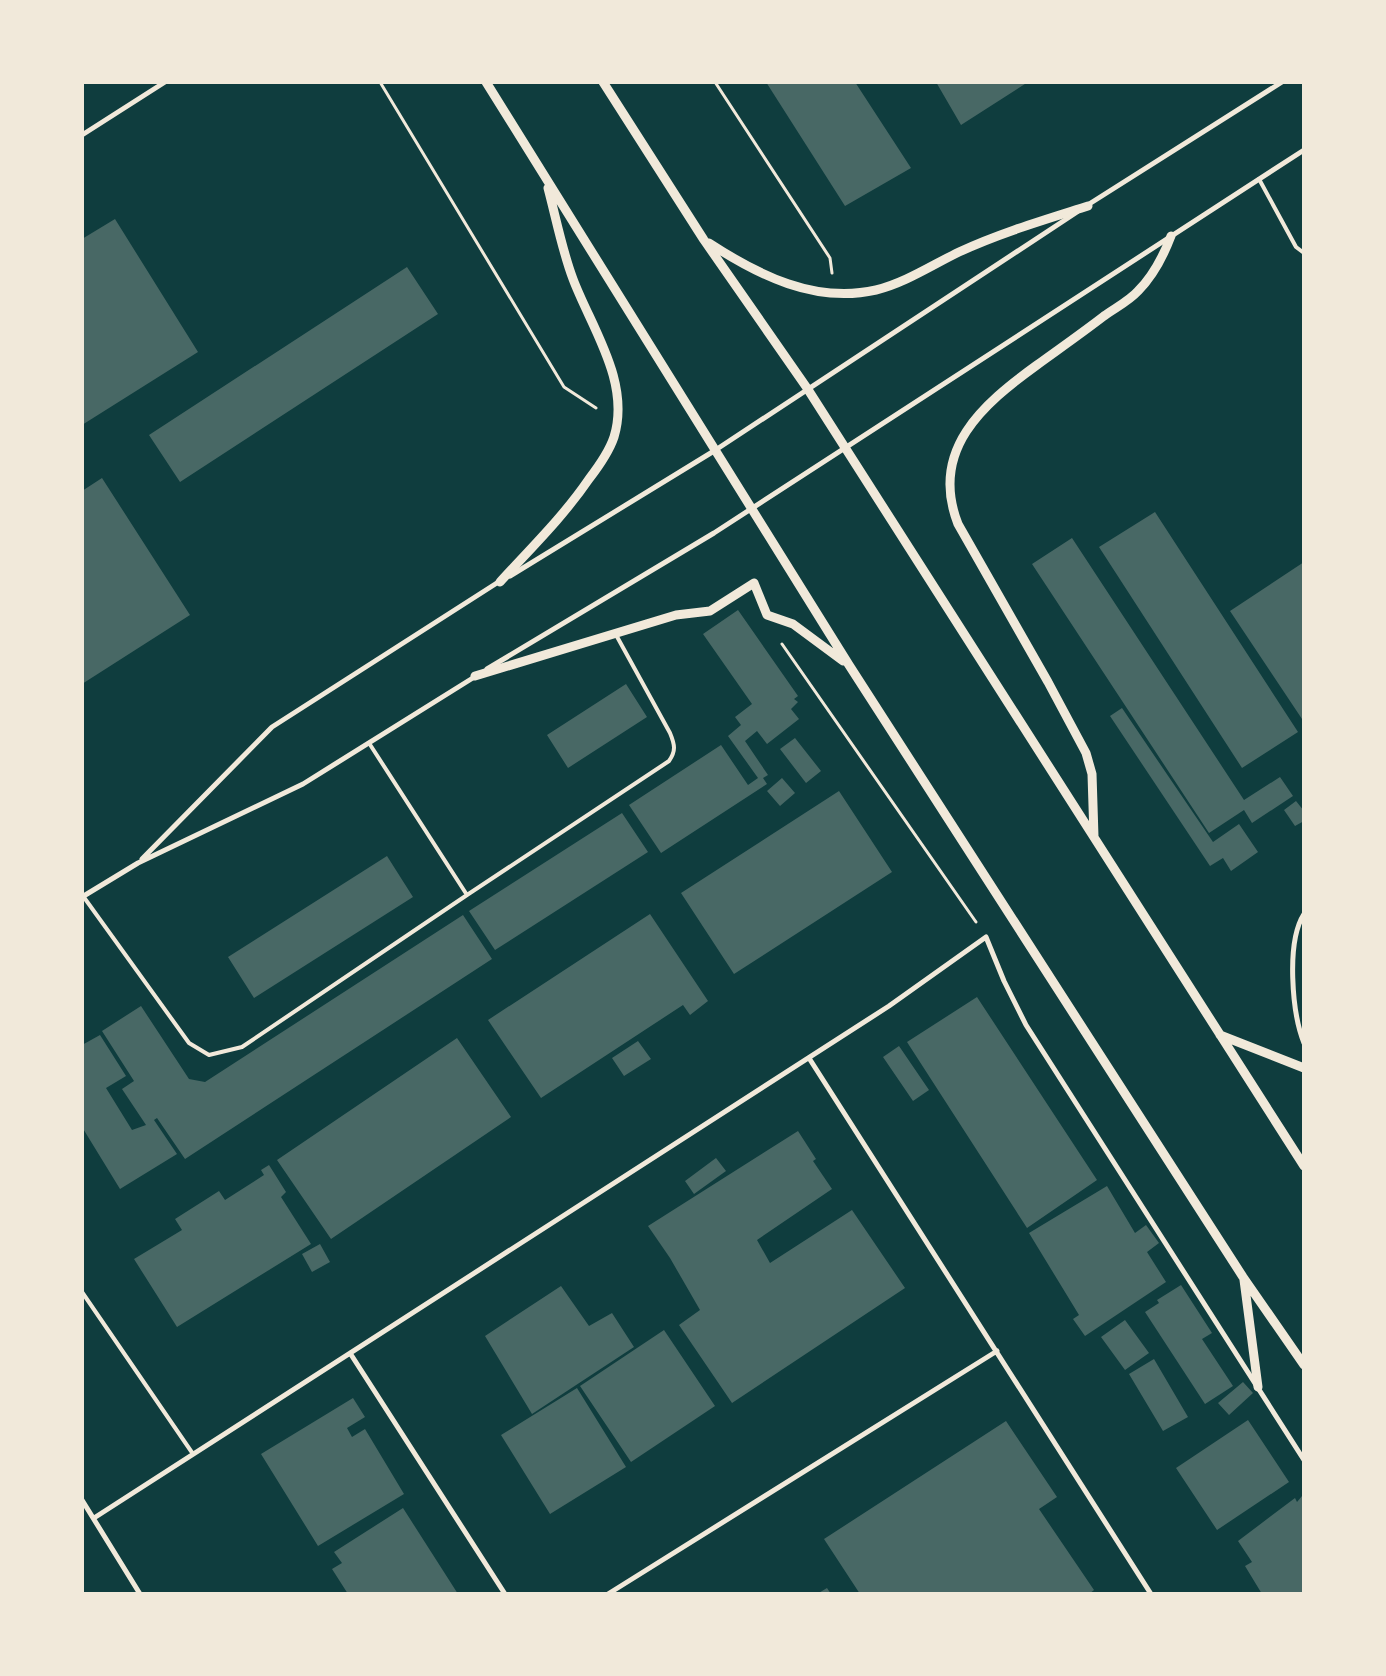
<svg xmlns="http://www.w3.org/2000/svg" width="1386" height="1676" font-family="Lato,sans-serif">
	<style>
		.building { fill: #486865 }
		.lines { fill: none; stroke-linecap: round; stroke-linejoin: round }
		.path { stroke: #f1e9da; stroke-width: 3 }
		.service { stroke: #f1e9da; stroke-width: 4 }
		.minor { stroke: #f1e9da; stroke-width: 5 }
		.tertiary { stroke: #f1e9da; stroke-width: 9 }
	</style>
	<rect width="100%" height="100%" fill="#0f3d3e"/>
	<path class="building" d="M766,82H855L911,168L845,206Z
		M936,82H1028L961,125Z
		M115,219L198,352L82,425V239Z
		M407,267L438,314L180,482L149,435Z
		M102,478L190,615L82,684V491Z
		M1155,512L1298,732L1242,768L1099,547Z
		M1072,538L1244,800L1280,777L1293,796L1252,823L1244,810L1209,833L1032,564Z
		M1304,562V722L1230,611Z
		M738,610L798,696L794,699L798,702L791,709L799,719L767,744L757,731L745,741L768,775L763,778L767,784L661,853L629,805L721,745L748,785L758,778L728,736L741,725L735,717L752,704L703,634Z
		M626,684L647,717L568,768L547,735Z
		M1122,708L1213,842L1239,824L1258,852L1231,871L1223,858L1210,866L1110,716Z
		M795,738L821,771L806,783L780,749Z
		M782,778L795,793L780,806L767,791Z
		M839,791L892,872L734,974L681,893Z
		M1296,801L1304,811V821L1295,826L1284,810Z
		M622,813L648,852L495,950L469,911Z
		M387,856L413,897L254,998L228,957Z
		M650,914L708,1001L690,1015L683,1005L541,1098L488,1020Z
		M463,915L492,959L185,1159L157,1118L154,1120L177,1154L120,1189L82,1127V1045L100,1035L126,1076L106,1088L132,1130L146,1125L122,1089L134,1081L102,1031L141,1006L189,1079L205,1082Z
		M977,997L1097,1180L1027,1228L907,1042Z
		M457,1038L511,1117L331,1239L277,1160Z
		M638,1041L651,1059L624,1076L612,1058Z
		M899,1046L929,1090L913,1101L883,1057Z
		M798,1131L816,1159L813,1161L832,1189L757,1240L770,1263L852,1210L905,1288L732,1403L679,1325L700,1310L670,1258L648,1226Z
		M716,1158L726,1171L694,1194L685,1181Z
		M269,1165L286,1192L281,1197L311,1244L177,1327L134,1259L182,1230L175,1219L219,1191L225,1200L264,1175L261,1170Z
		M1107,1186L1135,1233L1146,1225L1159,1243L1147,1252L1166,1282L1085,1336L1073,1319L1079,1315L1029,1233Z
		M320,1244L330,1262L312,1272L302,1254Z
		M1181,1285L1212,1333L1202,1339L1233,1386L1205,1404L1145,1312L1159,1303L1157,1300Z
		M561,1286L589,1326L612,1313L634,1347L532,1414L485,1336Z
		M1125,1320L1149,1353L1125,1370L1101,1337Z
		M664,1330L715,1406L631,1462L580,1386Z
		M1154,1359L1188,1417L1163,1431L1129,1374Z
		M1243,1382L1253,1393L1229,1415L1218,1403Z
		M577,1388L626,1467L550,1514L501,1435Z
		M353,1398L365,1417L347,1428L352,1437L365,1429L404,1494L318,1546L261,1454Z
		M1248,1420L1289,1482L1217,1530L1176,1468Z
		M1006,1421L1057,1497L1039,1509L1094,1590L1089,1594H860L824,1539Z
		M1302,1496L1304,1594H1262L1245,1566L1252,1562L1238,1541L1295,1498L1297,1502Z
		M403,1508L458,1594H348L332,1569L342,1563L334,1552Z
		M827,1588L831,1594H817Z"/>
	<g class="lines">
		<path class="path" d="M380,82L564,387L596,408
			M715,82L830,258L832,273
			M782,644L976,922"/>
		<path class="service" d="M1259,179L1296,247L1304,253
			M467,895L669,761C676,751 675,745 670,733L615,633
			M83,896L189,1043L209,1055L242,1047L467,895L369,743
			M82,1292L193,1454"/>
		<path class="minor" d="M82,135L165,82
			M1086,206L1282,82
			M510,576L714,451L1077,212
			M487,669L714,533L1304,150
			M142,859L272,727L500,581
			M82,897L138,863L303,784L476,676
			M1304,914C1286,942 1292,1013 1304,1043
			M809,1058L1151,1594
			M350,1353L505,1594
			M82,1500L140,1594
			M94,1518L889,1006L986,937L1004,981L1026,1025L1304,1460
			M608,1594L997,1351"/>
		<path class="tertiary" d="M486,82L849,665L1243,1277L1304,1365
			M603,82L704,240L807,388L1304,1166
			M709,243C758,275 815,304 876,290C905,283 932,265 959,252C1000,233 1044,220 1088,206
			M500,582C531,548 563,517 589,479C599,466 609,452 614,437C631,382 591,327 573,279C562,250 556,218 548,188
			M475,676L676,615L710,611L754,583L767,615L793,624L843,661
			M1094,837L1092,774L1086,753L1048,682L958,524C929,450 983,404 1037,365C1059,349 1082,333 1104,316C1115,308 1129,301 1138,291C1154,275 1163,257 1171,236
			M1220,1035L1304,1068
			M1244,1280L1258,1387"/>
	</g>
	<rect width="1386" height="1676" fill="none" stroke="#f1e9da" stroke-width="168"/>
</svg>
